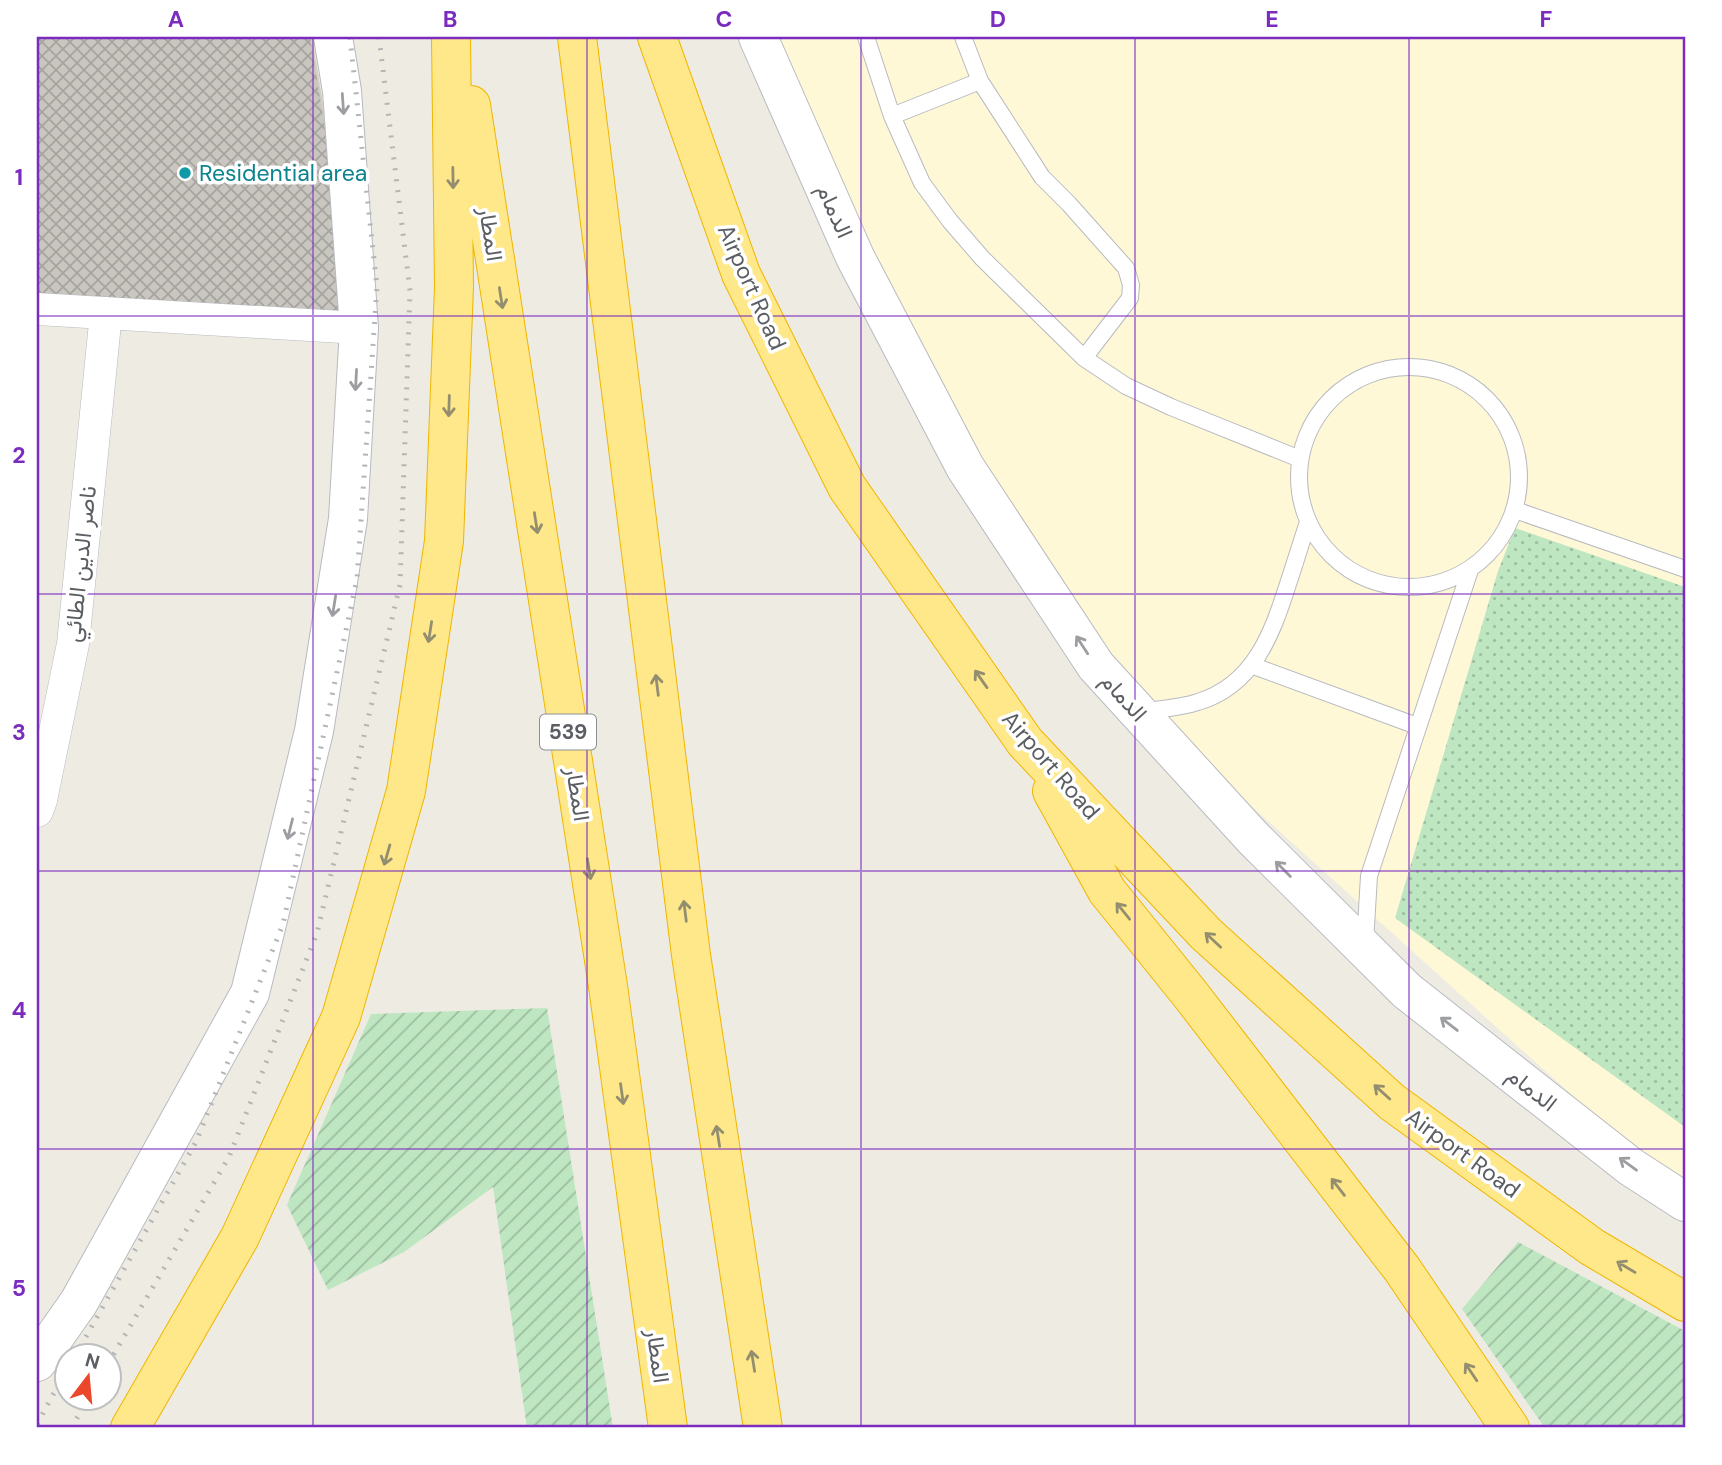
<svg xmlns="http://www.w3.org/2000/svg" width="1722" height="1465" font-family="'DM Sans',Vazirmatn,sans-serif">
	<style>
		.commercial { fill: #fef8d7 }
		.park { fill: url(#park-dots) }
		.garden { fill: url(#garden-furrows) }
		.building { fill: url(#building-cross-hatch); stroke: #d2cec1; stroke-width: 2 }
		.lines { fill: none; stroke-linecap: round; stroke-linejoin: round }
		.service-casing { stroke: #b8babf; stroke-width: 18 }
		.minor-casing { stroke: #b8babf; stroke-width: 33 }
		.tertiary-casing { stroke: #b8babf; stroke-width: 40 }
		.motorway-casing { stroke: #f0b500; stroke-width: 40 }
		.service { stroke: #fff; stroke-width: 16 }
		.minor { stroke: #fff; stroke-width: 32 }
		.tertiary { stroke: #fff; stroke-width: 38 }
		.motorway { stroke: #fee889; stroke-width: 38 }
		.rail { stroke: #b4b5b5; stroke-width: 5; stroke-dasharray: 2 9; stroke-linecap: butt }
		.oneway { stroke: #9d9ea1 }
		.oneway2 { stroke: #948e70 }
		.grid { fill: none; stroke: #7b2cbf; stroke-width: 2; stroke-opacity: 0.55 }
		.culture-dot { fill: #0f9aa8; stroke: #fff; stroke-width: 2.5 }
		.labels { text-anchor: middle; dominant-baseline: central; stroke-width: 7; stroke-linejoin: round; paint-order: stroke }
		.shield { fill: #fff; stroke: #8c8e92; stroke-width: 2 }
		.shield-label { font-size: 21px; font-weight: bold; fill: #5b5e63 }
		.culture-label { font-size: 23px; fill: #0d838f; stroke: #fff; text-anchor: start }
		.street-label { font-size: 23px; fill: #5b5e63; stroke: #fff }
		.neatline { fill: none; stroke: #7b2cbf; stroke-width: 2.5 }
		.grid-label { font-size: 23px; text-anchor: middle; font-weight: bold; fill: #7b2cbf }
	</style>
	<defs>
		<pattern id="park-dots" width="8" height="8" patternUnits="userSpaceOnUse" patternTransform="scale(1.75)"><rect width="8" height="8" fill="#bee6c1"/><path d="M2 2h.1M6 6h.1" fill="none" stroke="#9dbea0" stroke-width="1.8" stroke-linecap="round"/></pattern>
		<pattern id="garden-furrows" width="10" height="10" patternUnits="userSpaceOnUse" patternTransform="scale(1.75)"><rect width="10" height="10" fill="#bee6c1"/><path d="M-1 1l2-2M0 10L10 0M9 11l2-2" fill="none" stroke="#9dbea0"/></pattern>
		<pattern id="building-cross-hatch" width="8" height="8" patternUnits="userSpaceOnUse" patternTransform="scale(1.75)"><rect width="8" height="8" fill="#c9c6c0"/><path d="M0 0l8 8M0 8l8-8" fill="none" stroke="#a6a4a0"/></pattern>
	</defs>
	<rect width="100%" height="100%" fill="#eeece2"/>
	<path class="commercial" d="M771,37H1685V1197L1096,666L841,225Z"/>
	<path class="park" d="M1515,528L1685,587V1127L1395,918L1498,571Z"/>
	<path class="garden" d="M547,1008L613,1428H527L493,1187L404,1252L328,1290L287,1205L371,1014Z
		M1518,1242L1685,1331V1428H1545L1462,1309Z"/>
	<path class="building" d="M37,37H311L359,328L37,309Z"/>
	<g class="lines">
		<defs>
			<path id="service" d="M866,37L892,116L922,183L950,221L982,258L1084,358L1126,386L1171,407L1300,459
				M963,37L980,81L1042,177L1069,204L1126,268L1131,285L1130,298L1084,358
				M892,116L980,81
				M1299 477a110 110 0 1 1 220 0a110 110 0 1 1-220 0Z
				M1515,510L1685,569
				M1251,665L1417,726
				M1140,712C1159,709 1180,708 1198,702C1254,685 1272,634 1288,584C1295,563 1301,543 1308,522
				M1365,943L1369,876L1470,570"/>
			<path id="minor" d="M37,309L359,328
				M37,811L41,800L73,644L106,313"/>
			<path id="tertiary" d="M758,37L855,257L965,467L1096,666L1254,839L1407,991L1631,1167L1685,1202
				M37,1362L79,1302L250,993L314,731L348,519L359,328L342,91L333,37"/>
			<path id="motorway" d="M577,37L691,955L763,1428
				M657,37L741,274L847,487L1025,742L1206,934L1392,1102L1592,1247L1685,1302
				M471,105L608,986L668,1428
				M1052,791L1107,891L1190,994L1402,1269L1510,1428
				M130,1428L240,1237L341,1017L406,791L444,541L454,287L451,37"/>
		</defs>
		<use href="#service" class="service-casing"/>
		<use href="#minor" class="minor-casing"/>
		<use href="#tertiary" class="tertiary-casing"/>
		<use href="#motorway" class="motorway-casing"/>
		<use href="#service" class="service"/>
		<use href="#minor" class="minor"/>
		<use href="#tertiary" class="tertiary"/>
		<use href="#motorway" class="motorway"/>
		<path class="rail" d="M75,1356L196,1142L283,924L357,579L377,287L350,37
			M108,1364L229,1157L317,933L400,585L410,291L379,37
			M37,1424L66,1371
			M71,1428L89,1398"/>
	</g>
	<defs><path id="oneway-shaft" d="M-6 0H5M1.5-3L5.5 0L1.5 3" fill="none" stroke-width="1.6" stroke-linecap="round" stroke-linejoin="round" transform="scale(1.75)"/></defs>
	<g class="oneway">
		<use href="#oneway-shaft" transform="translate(343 104) rotate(86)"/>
		<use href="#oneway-shaft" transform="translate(356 380) rotate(93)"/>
		<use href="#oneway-shaft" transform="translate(334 606) rotate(99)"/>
		<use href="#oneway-shaft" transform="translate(1082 645) rotate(-123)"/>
		<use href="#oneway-shaft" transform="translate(290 829) rotate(104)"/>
		<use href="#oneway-shaft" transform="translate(1283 869) rotate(-135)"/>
		<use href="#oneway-shaft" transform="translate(1449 1024) rotate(-142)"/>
		<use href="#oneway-shaft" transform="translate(1628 1164) rotate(-144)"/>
	</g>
	<g class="oneway2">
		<use href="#oneway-shaft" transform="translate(453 178) rotate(89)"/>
		<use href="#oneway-shaft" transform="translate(501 298) rotate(81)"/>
		<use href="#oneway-shaft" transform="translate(449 406) rotate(92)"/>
		<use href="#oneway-shaft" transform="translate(536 523) rotate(81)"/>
		<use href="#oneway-shaft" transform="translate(430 632) rotate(99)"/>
		<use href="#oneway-shaft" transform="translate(981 679) rotate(-125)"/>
		<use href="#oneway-shaft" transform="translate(657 685) rotate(-97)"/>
		<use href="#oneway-shaft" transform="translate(387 855) rotate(106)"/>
		<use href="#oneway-shaft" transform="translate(589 869) rotate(81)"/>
		<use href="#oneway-shaft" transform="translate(685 911) rotate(-97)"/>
		<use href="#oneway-shaft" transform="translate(1123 911) rotate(-129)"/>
		<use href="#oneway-shaft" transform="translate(1213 940) rotate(-137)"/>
		<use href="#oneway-shaft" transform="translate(1382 1092) rotate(-138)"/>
		<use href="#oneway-shaft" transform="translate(622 1094) rotate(82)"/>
		<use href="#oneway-shaft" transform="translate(718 1136) rotate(-99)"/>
		<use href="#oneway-shaft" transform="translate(1338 1187) rotate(-128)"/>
		<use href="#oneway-shaft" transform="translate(1626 1267) rotate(-149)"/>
		<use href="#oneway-shaft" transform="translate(753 1361) rotate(-99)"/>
		<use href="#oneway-shaft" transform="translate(1471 1372) rotate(-124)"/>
	</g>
	<path class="grid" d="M313,37V1428M587,37V1428M861,37V1428M1135,37V1428M1409,37V1428M37,316H1685M37,594H1685M37,871H1685M37,1149H1685"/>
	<circle class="culture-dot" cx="185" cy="173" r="7"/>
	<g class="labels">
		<rect class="shield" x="540" y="714.5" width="56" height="35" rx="5"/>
		<g class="shield-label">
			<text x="568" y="732">539</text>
		</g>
		<g class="culture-label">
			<text x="199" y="173">Residential area</text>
		</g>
		<g class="street-label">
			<text transform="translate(835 211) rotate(66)">الدمام</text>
			<text transform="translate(491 234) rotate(81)">المطار</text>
			<text transform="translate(752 287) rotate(66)">Airport Road</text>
			<text transform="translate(80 564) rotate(-84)">ناصر الدين الطائي</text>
			<text transform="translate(1124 697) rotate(48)">الدمام</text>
			<text transform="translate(1051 765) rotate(49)">Airport Road</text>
			<text transform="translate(578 794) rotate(81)">المطار</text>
			<text transform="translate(1532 1089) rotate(38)">الدمام</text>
			<text transform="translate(1463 1153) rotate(36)">Airport Road</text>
			<text transform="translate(658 1356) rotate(82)">المطار</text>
		</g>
	</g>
	<rect width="1722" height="1465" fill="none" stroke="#ffffff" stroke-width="77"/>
	<g transform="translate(88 1377) rotate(16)"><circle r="33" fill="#ffffff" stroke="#bdbfc1" stroke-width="2"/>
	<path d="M0-5L12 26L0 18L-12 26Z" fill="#eb472b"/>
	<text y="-10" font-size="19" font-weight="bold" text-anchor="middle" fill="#5b5e63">N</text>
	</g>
	<rect x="38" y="38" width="1646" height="1388" class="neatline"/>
	<g class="grid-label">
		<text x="176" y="27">A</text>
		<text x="450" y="27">B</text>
		<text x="724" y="27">C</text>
		<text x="998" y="27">D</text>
		<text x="1272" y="27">E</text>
		<text x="1546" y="27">F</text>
		<text x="19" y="185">1</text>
		<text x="19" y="463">2</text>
		<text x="19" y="740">3</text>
		<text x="19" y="1018">4</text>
		<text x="19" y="1296">5</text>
	</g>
</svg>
